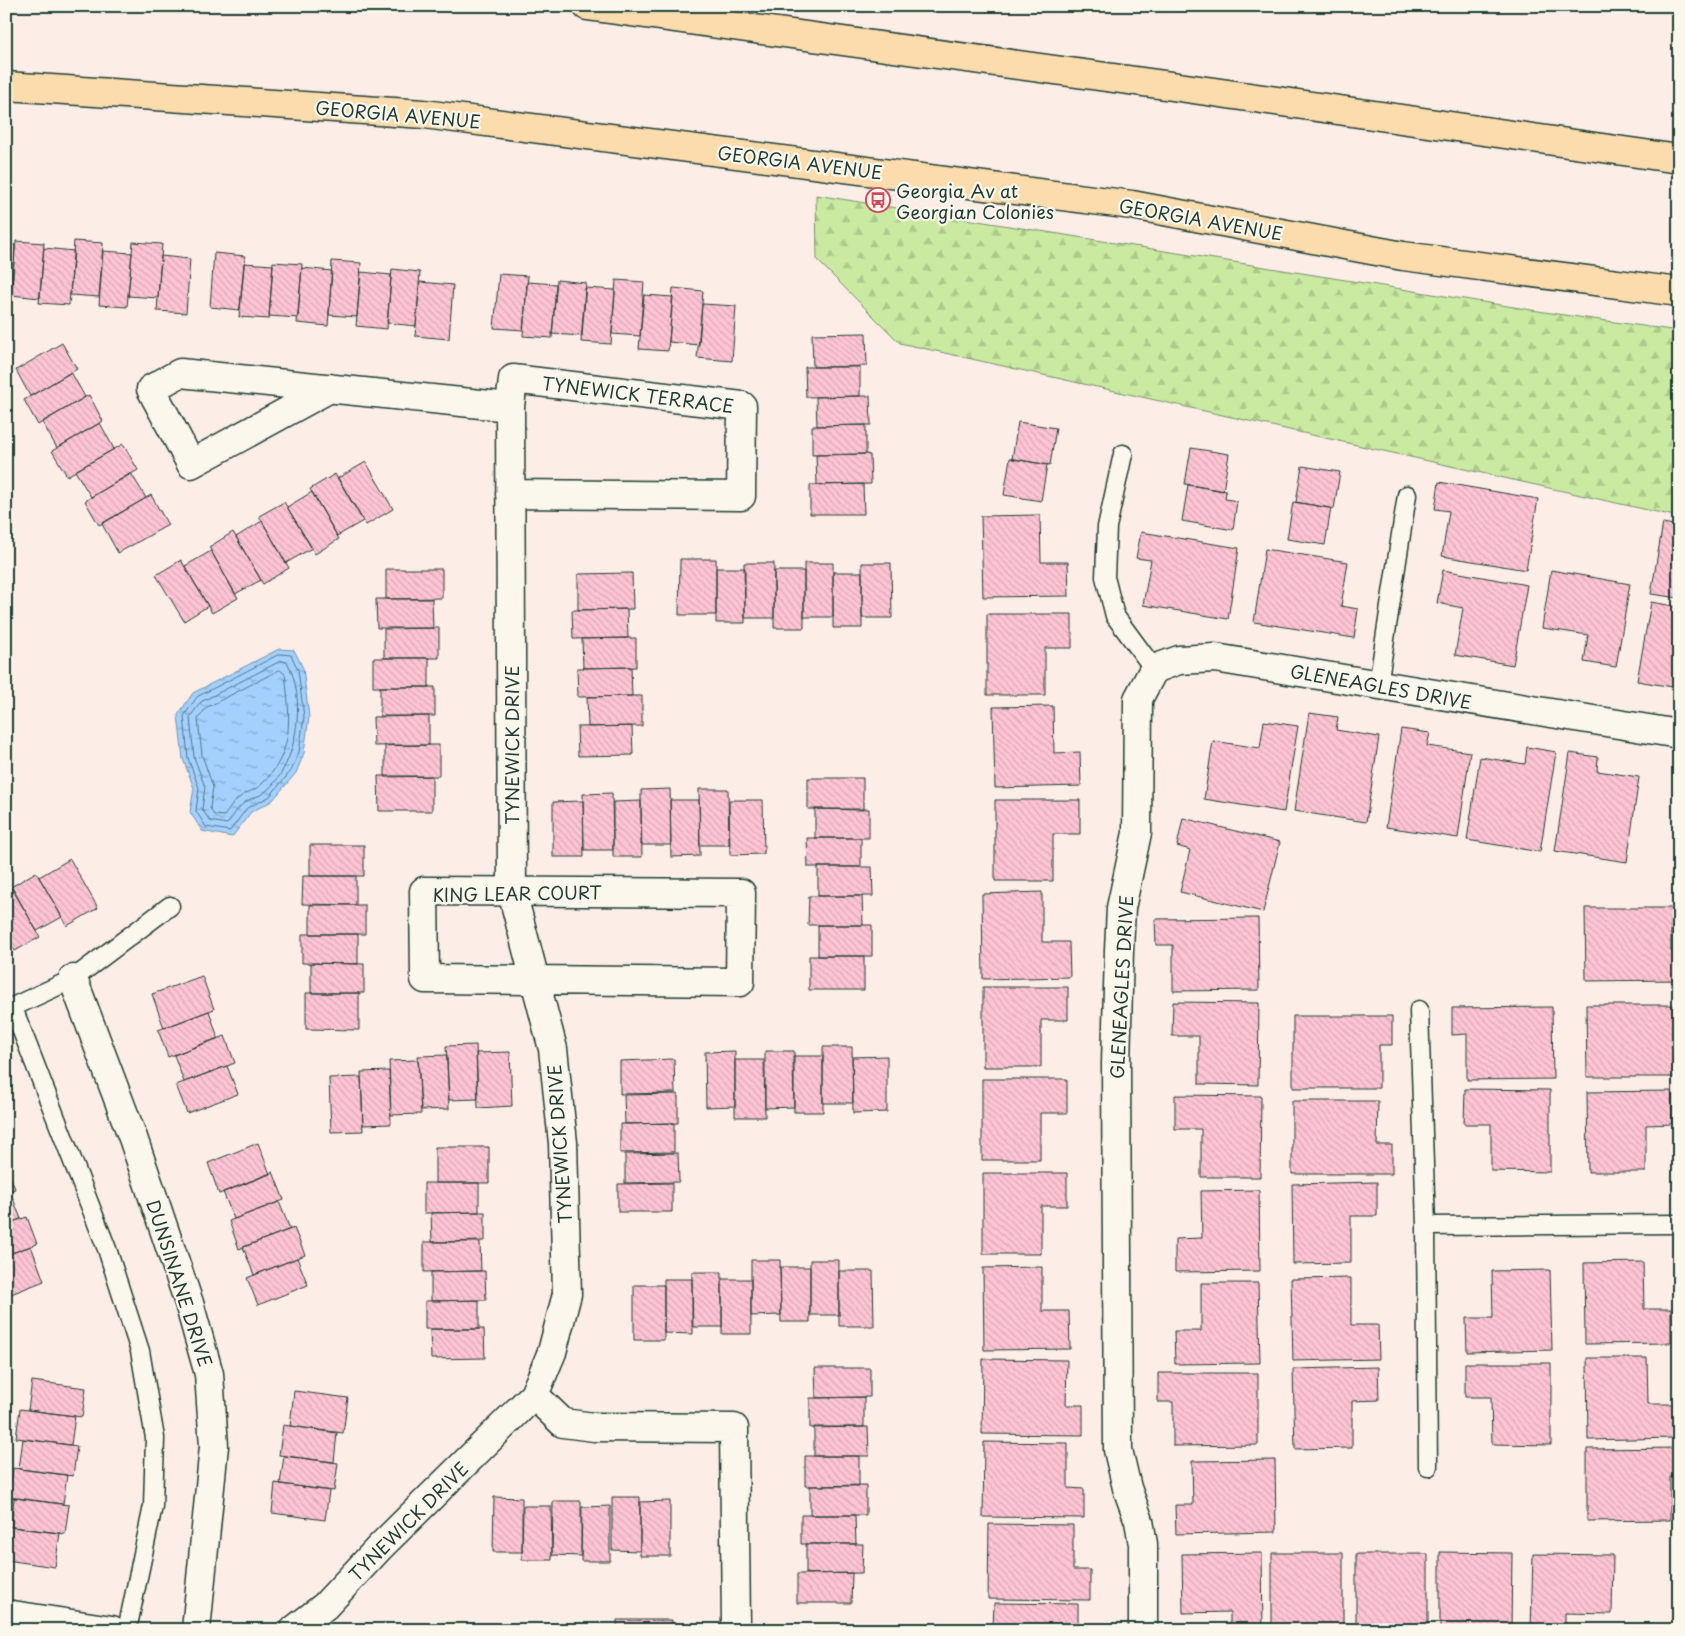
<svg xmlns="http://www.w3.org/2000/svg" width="1685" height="1636" font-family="'Playpen Sans',sans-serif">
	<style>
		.forest { fill: url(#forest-firs); stroke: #74936a }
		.water { fill: url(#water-ripples); stroke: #6e95ad }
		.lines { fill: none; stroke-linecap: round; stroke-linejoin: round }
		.shore { stroke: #547885; stroke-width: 1 }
		.building { fill: url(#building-back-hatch); stroke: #1f3d34 }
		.lane-casing { stroke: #1f3d34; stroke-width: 21 }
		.street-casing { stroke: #1f3d34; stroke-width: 31 }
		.primary-casing { stroke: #1f3d34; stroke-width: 31 }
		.lane { stroke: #fbf7ec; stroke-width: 18 }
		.street { stroke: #fbf7ec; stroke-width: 28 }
		.primary { stroke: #fcdcac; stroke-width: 28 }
		.labels { text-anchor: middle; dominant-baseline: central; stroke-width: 4.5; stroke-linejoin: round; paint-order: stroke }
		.street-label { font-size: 18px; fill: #1f3d34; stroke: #fbf7ec }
		.poi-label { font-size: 18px; fill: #1f3d34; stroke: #fbf7ec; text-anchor: start }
	</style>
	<defs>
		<pattern id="forest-firs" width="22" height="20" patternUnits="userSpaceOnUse" patternTransform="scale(1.25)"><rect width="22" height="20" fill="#cae9a1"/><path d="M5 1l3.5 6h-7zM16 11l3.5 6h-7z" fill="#adc98b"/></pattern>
		<pattern id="water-ripples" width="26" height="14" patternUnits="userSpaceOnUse" patternTransform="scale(1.25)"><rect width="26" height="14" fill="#a3d0fe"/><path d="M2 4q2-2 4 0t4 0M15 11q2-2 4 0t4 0" fill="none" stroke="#84aace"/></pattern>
		<pattern id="building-back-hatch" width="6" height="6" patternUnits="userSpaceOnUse" patternTransform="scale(1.25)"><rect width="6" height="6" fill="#fec4d4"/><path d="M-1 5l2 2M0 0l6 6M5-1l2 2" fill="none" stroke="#d9a9b7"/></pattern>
	</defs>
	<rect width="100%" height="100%" fill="#fcede7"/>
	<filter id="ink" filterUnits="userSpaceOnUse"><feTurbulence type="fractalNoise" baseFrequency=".02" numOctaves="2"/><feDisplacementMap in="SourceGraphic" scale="10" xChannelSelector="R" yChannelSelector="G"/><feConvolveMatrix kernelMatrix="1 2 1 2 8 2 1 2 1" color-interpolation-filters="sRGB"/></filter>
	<g filter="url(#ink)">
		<path class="forest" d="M816,195L1557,314L1679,331V517L900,343L817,260Z"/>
		<path class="water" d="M279,649L294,650L303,668L309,717L304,753L296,773L272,801L251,812L232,837L202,831L190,812L194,788L183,759L178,715L193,693Z"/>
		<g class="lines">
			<path class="shore" d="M280,654L291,655L298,670L304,717L299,752L291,771L269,797L247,808L230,831L206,827L196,811L199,788L188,758L184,716L197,697Z
				M281,661L287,662C307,697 298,766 265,792C259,797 250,798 244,803C237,808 233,817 227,824L210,821L202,809L205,787L194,757L190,717L201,702Z
				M280,670L285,674C290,717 295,751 262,784C255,791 245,792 239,798C233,802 229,810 224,816L214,815L210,808L213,787L202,755L198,719L206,708Z"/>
		</g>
		<path class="building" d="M16,241L44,243L40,298L11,295Z
			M74,241L103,243L99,297L70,295Z
			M133,242L162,244L158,298L128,296Z
			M6,244L15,245L11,299H6Z
			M44,248L74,251L69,305L39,303Z
			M103,251L132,253L127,307L99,305Z
			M214,253L245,256L240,310L210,307Z
			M161,256L190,259L186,313L157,311Z
			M332,261L361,263L357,317L329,315Z
			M273,262L302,264L298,318L269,316Z
			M244,263L273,265L269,319L239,317Z
			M302,268L332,271L328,326L297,323Z
			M392,269L420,272L416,326L387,323Z
			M361,272L391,275L387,329L356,326Z
			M499,274L528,276L523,330L494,328Z
			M557,280L586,283L582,336L552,334Z
			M616,280L644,282L640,336L612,334Z
			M420,282L453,285L449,339L415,336Z
			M527,282L556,284L552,338L523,336Z
			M585,288L615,290L611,344L581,342Z
			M673,288L703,291L699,345L669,342Z
			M644,295L673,297L668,351L639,349Z
			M702,304L736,306L732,361L697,358Z
			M866,333L867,366L813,367L812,334Z
			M62,343L77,369L30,396L16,370Z
			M805,367H860V396L806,397Z
			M71,372L85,397L38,425L24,400Z
			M89,395L103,421L57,448L42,422Z
			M860,396H870L871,425L817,426L816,397Z
			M1018,422L1056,428L1050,465L1012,459Z
			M100,423L114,449L67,476L52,451Z
			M866,425V454L812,455V426Z
			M123,444L138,470L91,497L75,471Z
			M1191,448L1229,454L1223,491L1185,484Z
			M866,454L870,455L871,484L817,485L816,455Z
			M1010,458L1047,465L1041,501L1004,495Z
			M366,462L393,509L366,525L338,478Z
			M1302,466L1340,472L1334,509L1296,502Z
			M131,473L146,498L99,525L85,501Z
			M335,474L363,521L337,536L310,489Z
			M1439,482L1538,499L1526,570L1442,556L1449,511L1435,509Z
			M863,484L864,514H810V485Z
			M1188,485L1226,491L1225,499L1237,501L1233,530L1182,521Z
			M312,492L339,539L315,554L287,507Z
			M151,495L168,525L118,553L102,524Z
			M284,502L312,548L286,563L259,516Z
			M1293,502L1331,508L1325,545L1287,539Z
			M1040,515L1041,562H1068L1069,596L983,597L981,516Z
			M262,521L289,568L263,584L236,537Z
			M1663,523L1679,526V598L1651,594Z
			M233,532L261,580L235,594L209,547Z
			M1141,532L1239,548L1228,619L1143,605L1151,560L1136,558Z
			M1265,549L1348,562L1341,606L1358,609L1354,638L1254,622Z
			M211,551L238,598L212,613L185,566Z
			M680,559H716V615H679Z
			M181,560L208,606L184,621L156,575Z
			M744,563H774V618H745Z
			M804,563H833V617H804Z
			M862,563H891L892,618H862Z
			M716,568H745V623H716Z
			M386,569H442V598L386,599Z
			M1443,570L1527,585L1513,665L1455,655L1463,608L1437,603Z
			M1551,570L1630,584L1616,667L1584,662L1588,635L1542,628Z
			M774,571H804V628H774Z
			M833,572H862V628H833Z
			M632,573L633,609L578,610V574Z
			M376,599H432L433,628H377Z
			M1651,602L1679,607V688L1637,681Z
			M627,609L628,638L573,639L572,610Z
			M987,614H1072V648H1045V695H987Z
			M439,628V658H384V629Z
			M628,638H636V667L583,668L582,639Z
			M373,658H429V687H373Z
			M631,667L632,696L578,697L577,668Z
			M380,687H435V716H380Z
			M632,696H642V726L588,727L587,697Z
			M1053,706L1054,753L1080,752L1081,786L995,788L993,707Z
			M1309,713L1338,717L1336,730L1379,737L1366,822L1294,811Z
			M429,716V745L374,746L373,717Z
			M1264,721L1298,726L1284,812L1204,799L1213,741L1260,748Z
			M632,726L633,755L578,756L577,727Z
			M1401,729L1430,733L1427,746L1470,752L1458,838L1386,827Z
			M385,745H439V776L385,777Z
			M1527,747L1556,752L1540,852L1467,840L1480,757L1525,764Z
			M1570,753L1598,757L1597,771L1639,777L1627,862L1555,851Z
			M378,776H432V811H379Z
			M808,778H863V810L808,809Z
			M670,789L671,845H641V790Z
			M699,789H728L729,845H700Z
			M612,793L613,850H584L583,794Z
			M670,800H699L700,856L671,857Z
			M729,800H763L764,854L730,855Z
			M995,800H1080V834H1053V881H995Z
			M583,801L584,857H553V802Z
			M641,801L642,857H613V802Z
			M815,809H869V838H815Z
			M1183,818L1280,842L1263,912L1180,892L1190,850L1177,846Z
			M807,838H861V867H808Z
			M310,845H364V876H310Z
			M70,859L98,908L67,926L39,877Z
			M818,867H872L873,896H818Z
			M36,872L62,917L37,931L11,887Z
			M303,876H356V905L302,904Z
			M13,889L40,937L15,951L6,937V893Z
			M1042,892V942H1069L1070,977L983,979L982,894Z
			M809,896H862L863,925H808Z
			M310,905H365V934H310Z
			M1585,908H1671V951H1679V980L1586,981Z
			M1258,918L1259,990L1173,991V945H1156L1155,919Z
			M818,925H872V956H818Z
			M302,934H358V964L302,963Z
			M6,937L12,947L6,951Z
			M809,956H864V990H809Z
			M311,963L364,964V993H311Z
			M202,976L214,1009L164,1028L152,994Z
			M983,987H1068V1020H1041V1067H983Z
			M306,993H359V1030L306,1029Z
			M1173,1002L1259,1003L1258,1085L1199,1084V1036H1172Z
			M1586,1005H1673L1672,1048H1679V1077H1587Z
			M1552,1007L1553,1079L1467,1080V1034L1452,1035V1008Z
			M209,1011L218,1038L168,1057L158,1030Z
			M1293,1016H1392V1045H1379V1088H1293Z
			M225,1036L235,1063L184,1082L174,1055Z
			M476,1045L478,1099L449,1100L446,1046Z
			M823,1047H852L853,1103H823Z
			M735,1051V1106L706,1107L705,1052Z
			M765,1051H794V1107L765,1108Z
			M510,1052L512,1106L478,1108L476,1053Z
			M447,1055L449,1109L421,1110L418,1056Z
			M793,1056H823V1112H794Z
			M887,1056V1112L853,1113L852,1057Z
			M674,1059L675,1093L620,1094V1061Z
			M418,1060L421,1114L391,1115L389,1061Z
			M735,1060H764L765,1117H735Z
			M227,1066L238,1094L187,1113L176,1085Z
			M389,1071L391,1124L363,1125L361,1072Z
			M361,1077L363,1131L331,1132L329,1078Z
			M982,1079H1067V1113H1040V1160H982Z
			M1465,1089L1550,1090V1172L1491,1171V1124H1464Z
			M1672,1091V1124L1646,1125V1172H1588L1587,1092Z
			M678,1094V1123L625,1124L624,1095Z
			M1175,1095L1261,1096L1260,1177H1201V1129H1175Z
			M1292,1101H1378L1377,1145H1392V1174H1292Z
			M674,1123V1152L620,1153V1124Z
			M258,1143L270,1174L219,1194L208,1163Z
			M435,1147H489V1183H435Z
			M678,1153L679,1182L625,1183V1154Z
			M6,1164L15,1189L6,1192Z
			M273,1172L284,1200L234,1219L223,1192Z
			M983,1173H1067V1206H1041V1254H983Z
			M1377,1182V1216H1351V1263L1293,1264L1292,1184Z
			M424,1183H479V1212L424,1213Z
			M672,1183V1212H618V1184Z
			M1259,1190L1260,1271L1175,1272V1239L1202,1238L1201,1191Z
			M10,1191L21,1219L6,1224V1192Z
			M279,1202L290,1229L239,1249L229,1221Z
			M479,1212H485V1241L432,1242L431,1213Z
			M27,1217L37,1244L6,1255V1224Z
			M294,1228L305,1255L254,1275L243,1247Z
			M424,1242H480L481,1271L424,1272Z
			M31,1246L44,1281L6,1296V1255Z
			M297,1258L308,1285L258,1305L247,1278Z
			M751,1260H780L781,1315L751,1316Z
			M810,1260H839V1315H810Z
			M1643,1262L1644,1309H1671V1343L1585,1344L1584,1263Z
			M780,1267H810V1322H781Z
			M1042,1267V1311H1069L1070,1349L984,1350L983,1268Z
			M1550,1270L1552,1350L1467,1352L1466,1318H1493L1492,1271Z
			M481,1271H485L486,1300L431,1301V1272Z
			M839,1271H873L874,1326H839Z
			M692,1272H722V1327H692Z
			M1351,1278V1325H1378L1379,1359L1293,1361L1291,1279Z
			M664,1279H692L693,1334L664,1333Z
			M722,1279H751V1334H722Z
			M1201,1283H1258L1260,1363L1175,1364L1174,1331H1201Z
			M634,1285H664V1340H634Z
			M479,1300V1329H425V1301Z
			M430,1329H484L485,1358L431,1359Z
			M1587,1358H1647L1648,1404H1674L1675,1438L1588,1440Z
			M983,1359L1067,1360L1066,1405H1083V1435L982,1434Z
			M1465,1363H1551V1445L1492,1444L1491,1397H1465Z
			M1378,1367L1379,1400L1352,1401V1448L1295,1449L1293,1369Z
			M815,1368H870V1397L816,1398Z
			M1158,1373H1258V1445L1173,1446V1402H1158Z
			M32,1381L86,1388L82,1417L28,1410Z
			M294,1391L348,1398L343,1433L290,1426Z
			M864,1397V1427L810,1428V1398Z
			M20,1409L75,1416L71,1445L16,1438Z
			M283,1425L337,1433L334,1462L279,1455Z
			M814,1427H868L869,1456H814Z
			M23,1439L77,1446L73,1476L19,1469Z
			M984,1442L1068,1443V1488L1084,1489V1518L983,1517Z
			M1679,1448V1477H1670V1520L1587,1521V1449Z
			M284,1456L338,1463L334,1491L280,1484Z
			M805,1456H859V1486H805Z
			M1275,1460L1276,1532L1176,1534L1175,1505H1193L1192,1461Z
			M13,1468L67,1475L63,1504L9,1497Z
			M275,1483L329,1491L325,1520L272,1513Z
			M866,1485V1515H810V1486Z
			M494,1497L522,1498V1552H493Z
			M612,1497H640V1551L612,1550Z
			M14,1498L69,1505L65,1534L11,1527Z
			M553,1501H581V1556L552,1555Z
			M670,1501V1556H640V1502Z
			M523,1506H551L552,1560H522Z
			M610,1506V1561H581L582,1507Z
			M801,1515H855L856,1544H801Z
			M989,1524L1073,1525V1570H1090V1600L988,1599Z
			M6,1526L60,1533L55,1567L6,1560Z
			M806,1544H863L862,1573L806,1574Z
			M1440,1552L1512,1553L1511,1630H1440Z
			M1262,1553L1263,1630H1230V1612L1183,1613L1182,1554Z
			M1272,1553H1343V1630H1272Z
			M1356,1554H1428V1630H1356Z
			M1533,1554L1613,1555L1612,1614L1565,1613V1630H1531Z
			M852,1573L851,1603H797V1574Z
			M994,1603L1078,1604V1630H993Z
			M617,1620H672V1630H617Z"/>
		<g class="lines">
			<defs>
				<path id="lane" d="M1123,454L1107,527L1105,577L1115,616L1154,669
					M1378,685L1407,495
					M13,1008L107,1249L140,1351L155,1438L153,1506L127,1630
					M6,1010L73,979L170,906
					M1419,1010L1426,1226L1428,1467
					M1426,1226L1679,1224"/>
				<path id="street" d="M330,388L191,464L151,389L180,373L510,407L513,379L742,406L741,496L510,494
					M424,891L741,893L740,982L425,979Z
					M73,979L133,1138L189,1303L209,1374L214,1446L196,1630
					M534,1395L563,1423L594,1427L734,1428L736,1630
					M6,1614L112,1630
					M294,1630L325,1606L380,1547L534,1395L552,1352L567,1294L563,1143L553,1049L512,892L510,407
					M1143,1630V1544L1139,1521L1127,1488L1118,1450L1116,1064L1119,950L1121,908L1137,833L1138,699L1154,669L1179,660L1215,658L1679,734"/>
				<path id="primary" d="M587,6L1172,86L1679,159
					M6,86L424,114L1132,205L1403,256L1679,292"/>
			</defs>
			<use href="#lane" class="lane-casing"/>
			<use href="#street" class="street-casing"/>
			<use href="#primary" class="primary-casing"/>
			<use href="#lane" class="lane"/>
			<use href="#street" class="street"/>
			<use href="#primary" class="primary"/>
		</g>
	</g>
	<defs>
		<symbol id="bus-ring" viewBox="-11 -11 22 22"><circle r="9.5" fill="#fbf7ec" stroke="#d1495b" stroke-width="1.5"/><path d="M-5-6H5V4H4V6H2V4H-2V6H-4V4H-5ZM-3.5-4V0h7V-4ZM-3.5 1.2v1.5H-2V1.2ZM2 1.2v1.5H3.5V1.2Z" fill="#d1495b"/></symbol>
	</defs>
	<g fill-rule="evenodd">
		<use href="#bus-ring" x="864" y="186" width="28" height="28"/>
	</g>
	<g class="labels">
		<g class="street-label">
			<text transform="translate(398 114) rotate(5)">GEORGIA AVENUE</text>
			<text transform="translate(800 162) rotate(7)">GEORGIA AVENUE</text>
			<text transform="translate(1201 219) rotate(10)">GEORGIA AVENUE</text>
			<text transform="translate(638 394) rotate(7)">TYNEWICK TERRACE</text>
			<text transform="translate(1381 686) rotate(10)">GLENEAGLES DRIVE</text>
			<text transform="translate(511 745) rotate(-90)">TYNEWICK DRIVE</text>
			<text transform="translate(517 893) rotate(-1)">KING LEAR COURT</text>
			<text transform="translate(1121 987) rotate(-87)">GLENEAGLES DRIVE</text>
			<text transform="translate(559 1144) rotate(-94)">TYNEWICK DRIVE</text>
			<text transform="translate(180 1283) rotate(72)">DUNSINANE DRIVE</text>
			<text transform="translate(408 1521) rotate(-45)">TYNEWICK DRIVE</text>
		</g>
		<g class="poi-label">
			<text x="896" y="190">Georgia Av at<tspan x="896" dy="21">Georgian Colonies</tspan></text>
		</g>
	</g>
	<rect width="1685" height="1636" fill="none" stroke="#fbf7ec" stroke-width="25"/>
	<rect x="12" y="12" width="1660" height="1611" fill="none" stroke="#1f3d34" stroke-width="2" filter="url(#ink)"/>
</svg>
